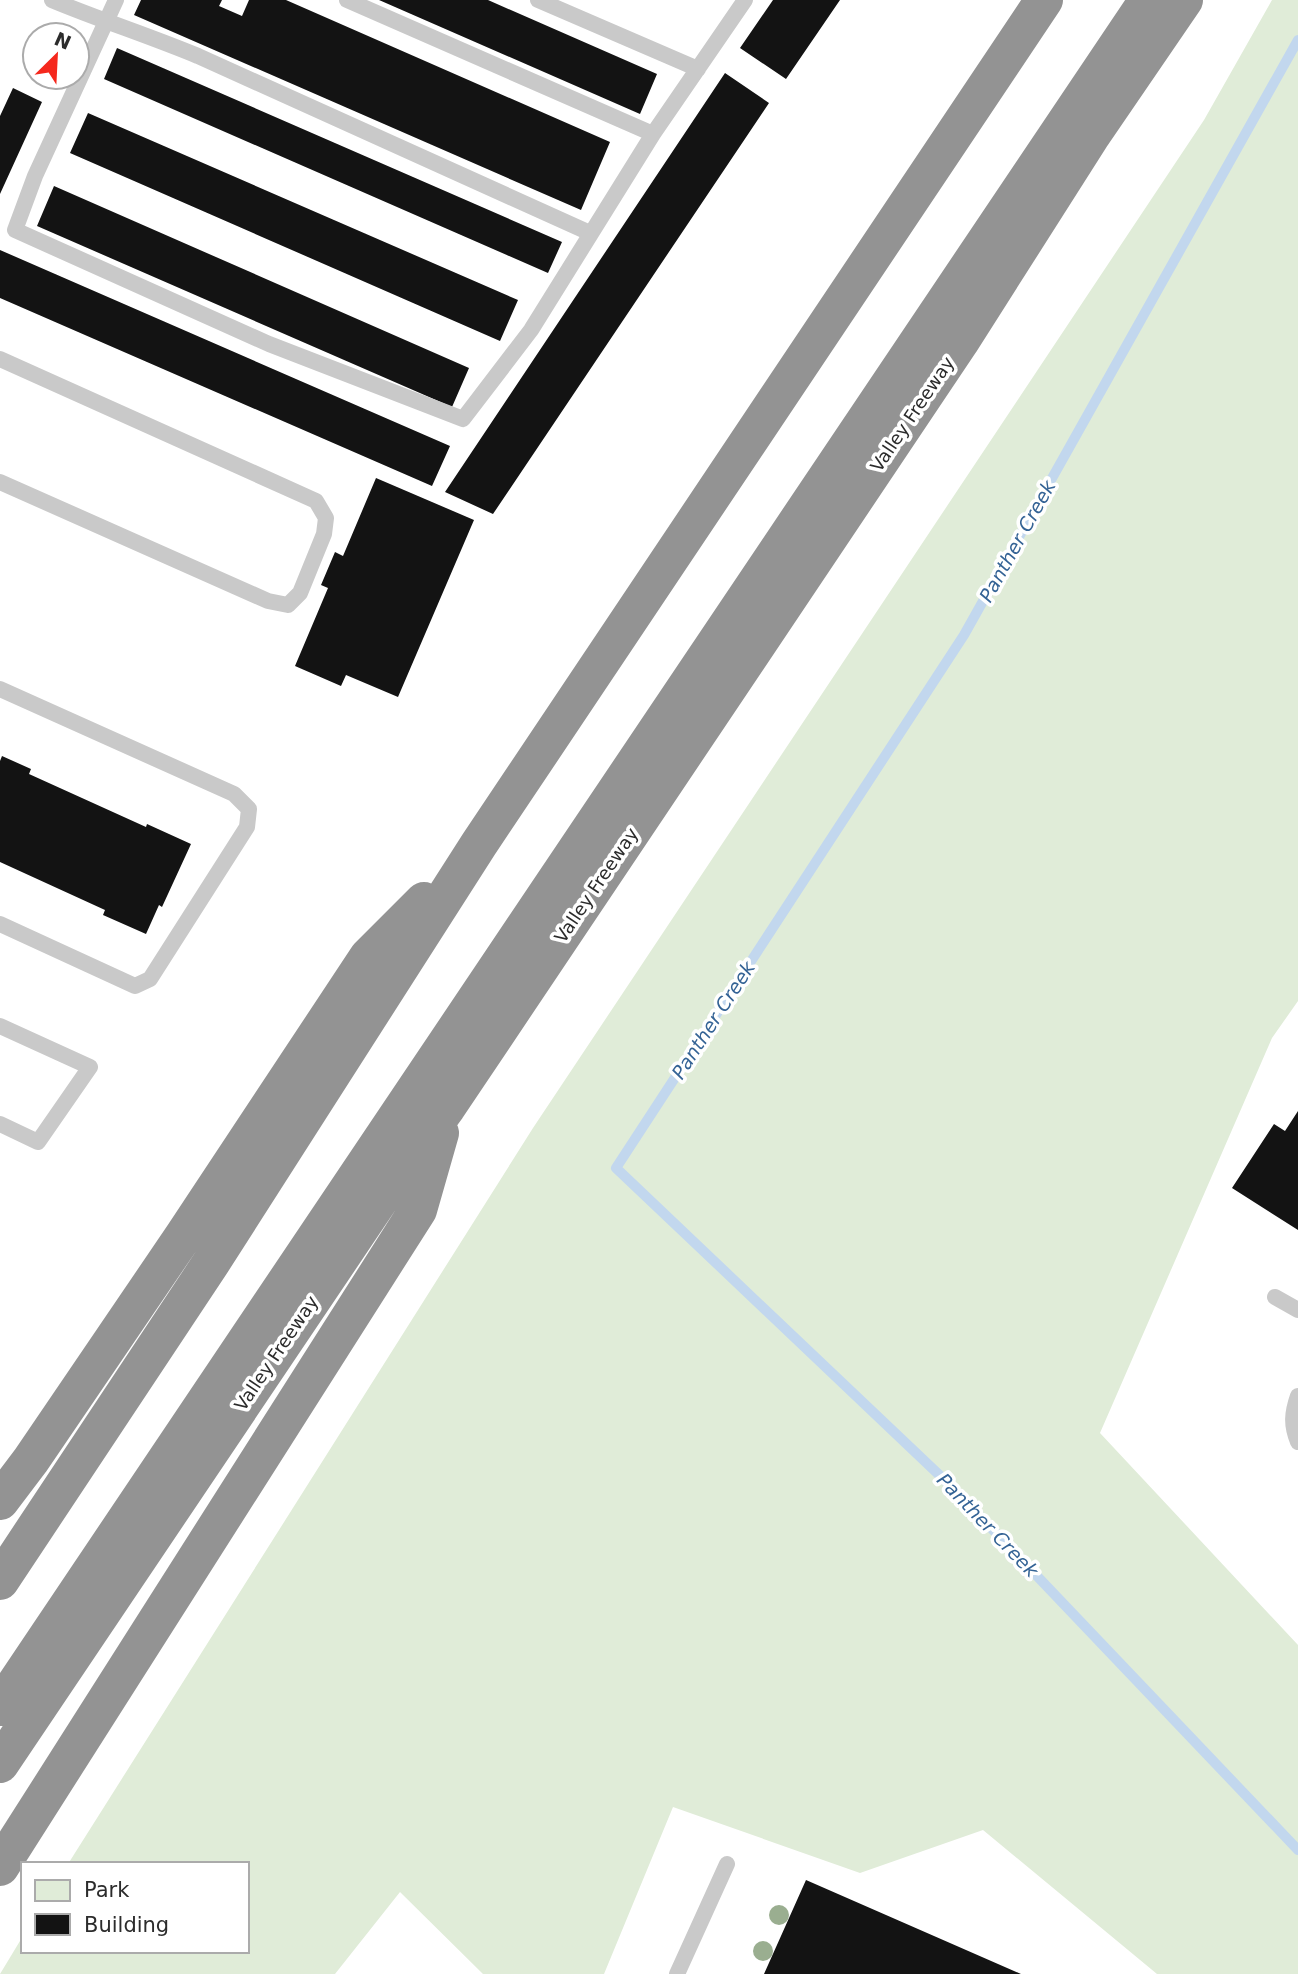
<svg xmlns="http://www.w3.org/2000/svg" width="1298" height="1974" font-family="'DejaVu Sans',sans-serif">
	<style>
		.green { fill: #e0ecd8 }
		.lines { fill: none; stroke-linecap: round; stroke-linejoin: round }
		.stream { stroke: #c2d7ee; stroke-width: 10 }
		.building { fill: #131313 }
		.lane { stroke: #c9c9c9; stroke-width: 16 }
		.highway { stroke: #939393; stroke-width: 38 }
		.tree { fill: #9aae90 }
		.labels { text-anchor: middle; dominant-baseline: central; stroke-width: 7; stroke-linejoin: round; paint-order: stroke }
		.street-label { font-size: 18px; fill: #2c2c2c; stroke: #fff }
		.water-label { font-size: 19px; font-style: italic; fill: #346395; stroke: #fff }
	</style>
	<rect width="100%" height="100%" fill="#fff"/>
	<path class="green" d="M1272,0H1298V1001L1272,1038L1100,1433L1298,1645V1974H1157L983,1830L860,1873L673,1807L604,1974H483L400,1892L335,1974H0L23,1936V1951H247V1864H68L533,1128L1204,120Z"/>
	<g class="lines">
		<path class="stream" d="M1298,40L964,635L616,1168L953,1488L1298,1850"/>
	</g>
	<path class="building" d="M141,0H222L219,6L242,16L249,0H286L610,142L581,210L134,15Z
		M379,0H488L657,74L640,114Z
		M773,0H840L786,79L740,48Z
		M117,48L562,242L548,273L104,79Z
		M725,73L769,103L493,514L445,492Z
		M13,88L42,102L0,194V116Z
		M88,113L518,300L500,341L70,153Z
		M54,186L469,368L452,407L37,226Z
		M0,250L450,446L432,486L0,298Z
		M376,478L474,520L398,697L346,675L341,686L295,666L328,588L321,585L335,552L343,556Z
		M2,756L31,769L29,774L146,827L147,824L191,844L162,907L159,905L146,934L103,915L105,910L0,862V761Z
		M1298,1111V1230L1232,1188L1274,1124L1285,1131Z
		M806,1880L1021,1974H764Z"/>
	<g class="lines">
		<path class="lane" d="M52,0C100,20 150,36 198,56L590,233
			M116,0L35,176L15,230L269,344L463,419L531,330L653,134L745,0
			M347,0L653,134
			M538,0L698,69
			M0,359L316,501L326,518L324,534L300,593L288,605L268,601L0,482
			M0,689L234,794L249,809L247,827L150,979L135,986L0,924
			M0,1026L90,1067L38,1142L0,1124
			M1275,1297L1298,1310
			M1298,1396C1292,1413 1291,1425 1298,1442
			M677,1974L727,1864"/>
		<path class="highway" d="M0,1501L31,1460L184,1235L368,957L424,901
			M0,1581L211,1263L479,844L1044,0
			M0,1707L1148,0
			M0,1764L382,1196L447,1107L960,342L1091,136L1184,0
			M0,1867L418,1210L440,1133"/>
	</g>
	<g class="tree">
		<circle cx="779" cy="1915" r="10"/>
		<circle cx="763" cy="1951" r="10"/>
	</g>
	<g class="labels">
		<g class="street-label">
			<text transform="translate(912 414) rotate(-56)">Valley Freeway</text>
			<text transform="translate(596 885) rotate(-56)">Valley Freeway</text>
			<text transform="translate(276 1353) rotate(-56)">Valley Freeway</text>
		</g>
		<g class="water-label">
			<text transform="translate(1017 541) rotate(-61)">Panther Creek</text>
			<text transform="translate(713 1020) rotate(-57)">Panther Creek</text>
			<text transform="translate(988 1525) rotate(46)">Panther Creek</text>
		</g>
	</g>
	<rect x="21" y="1862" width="228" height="91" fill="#ffffff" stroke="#ababab" stroke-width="2"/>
	<rect x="35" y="1880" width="35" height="21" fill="#e0ecd8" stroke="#ababab" stroke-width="2"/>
	<text x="84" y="1897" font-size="21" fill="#2c2c2c">Park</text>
	<rect x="35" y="1914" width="35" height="21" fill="#131313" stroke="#ababab" stroke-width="2"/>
	<text x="84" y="1932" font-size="21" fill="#2c2c2c">Building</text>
	<g transform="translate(56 56) rotate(24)"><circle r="33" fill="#ffffff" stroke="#ababab" stroke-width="2"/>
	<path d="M0-5L12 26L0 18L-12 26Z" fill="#f5281d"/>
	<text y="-10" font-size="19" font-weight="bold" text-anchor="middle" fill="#2c2c2c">N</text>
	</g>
</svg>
